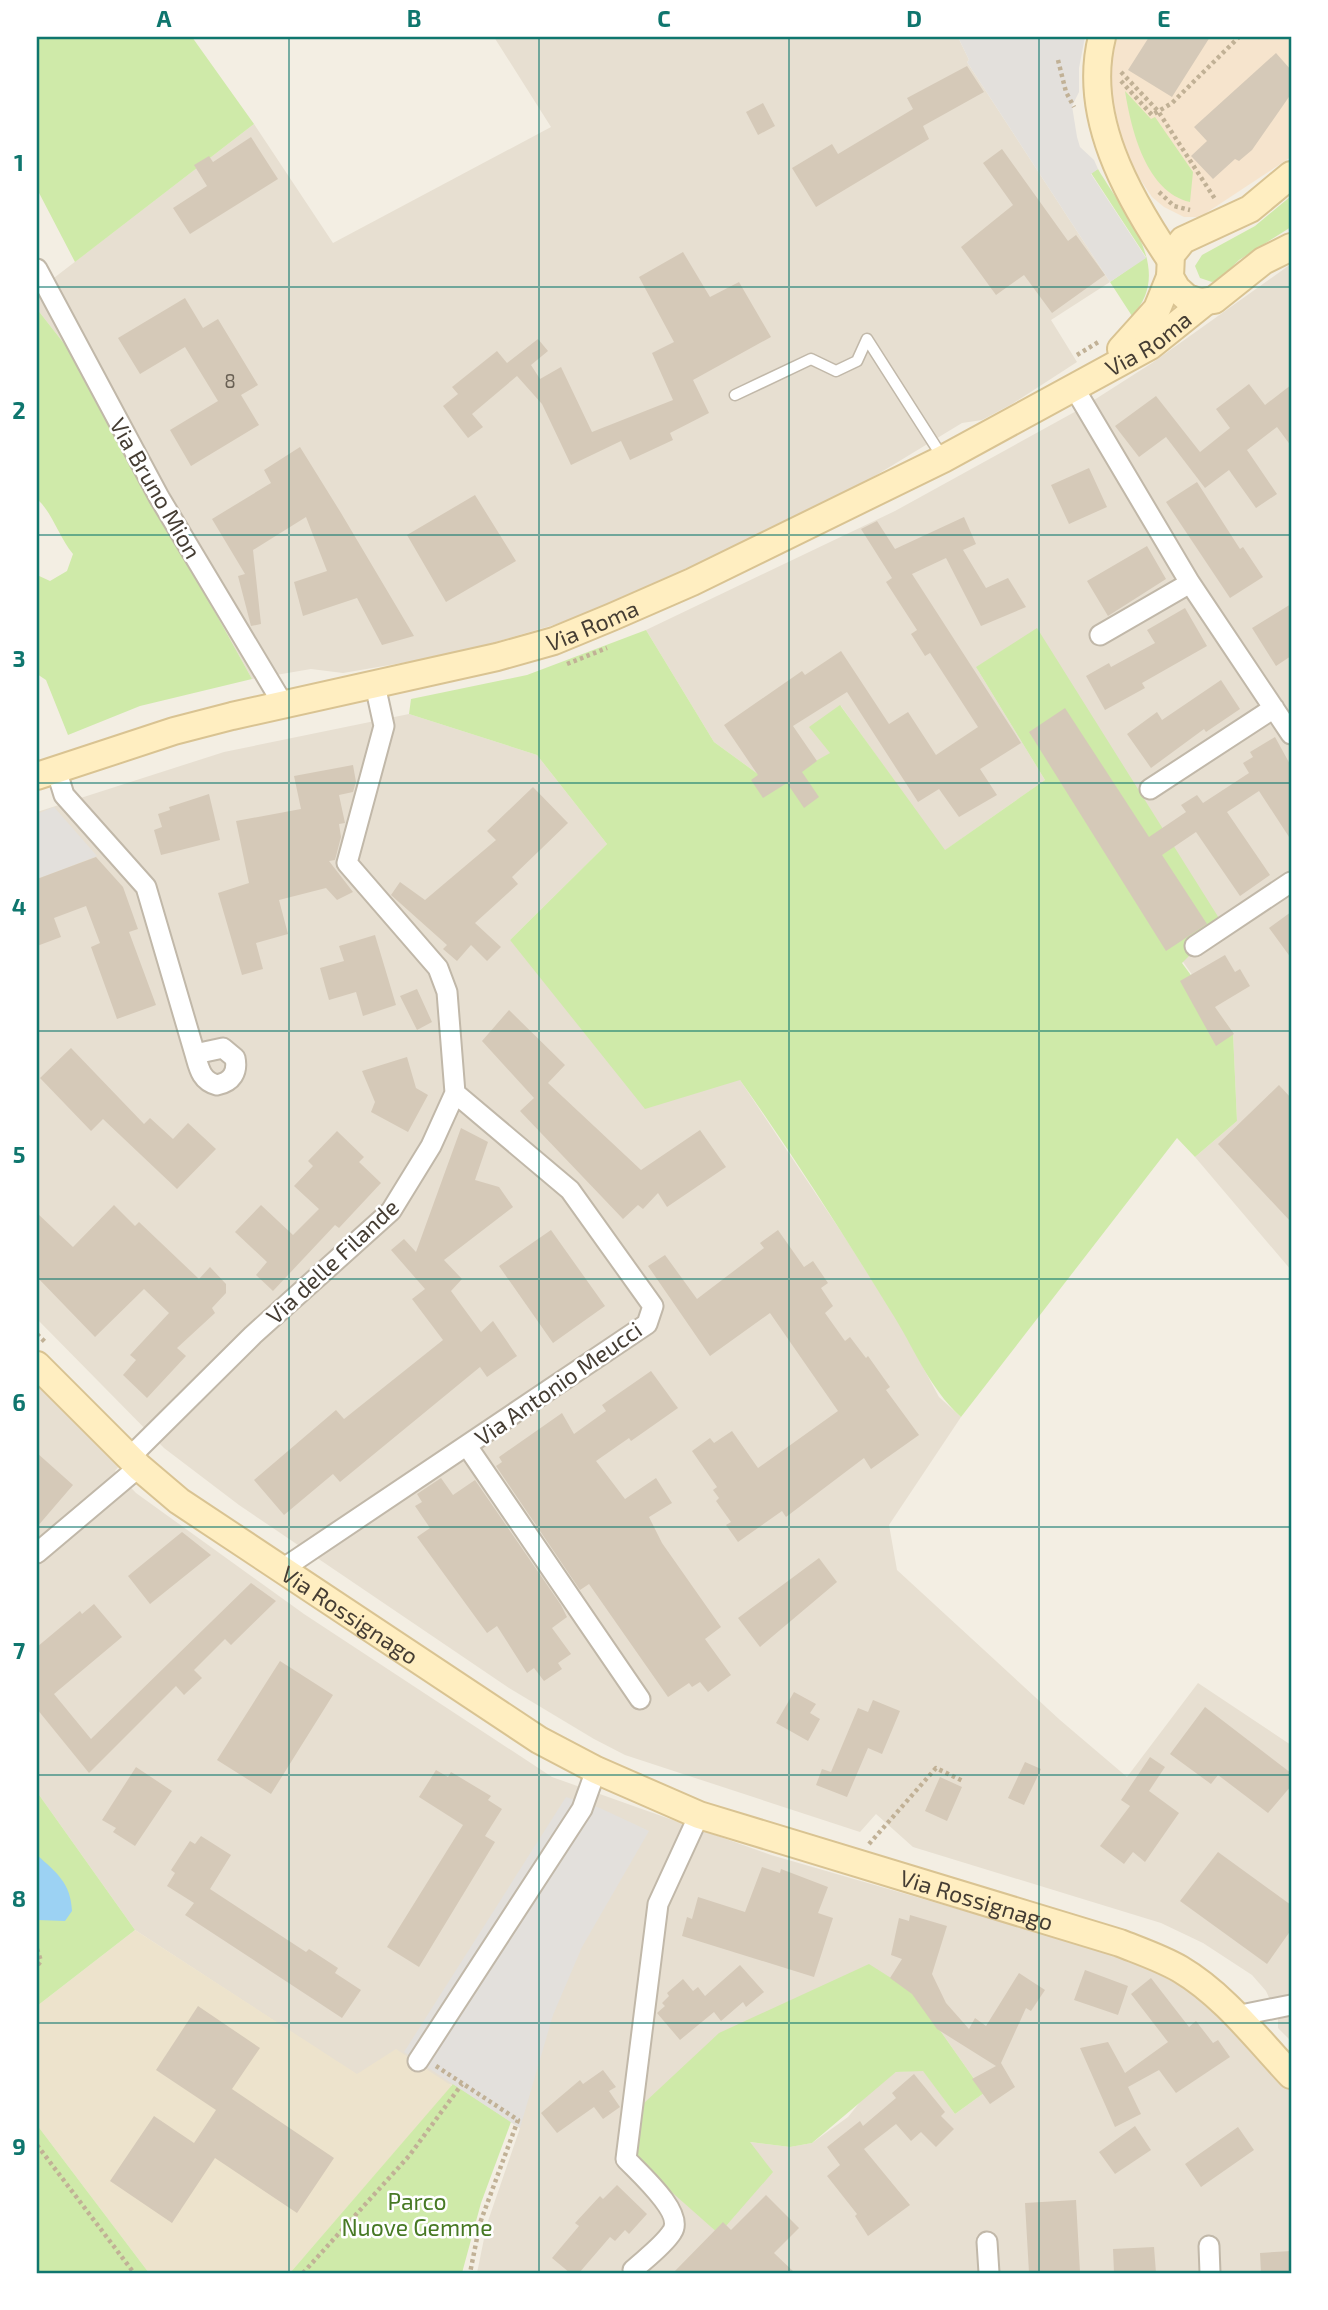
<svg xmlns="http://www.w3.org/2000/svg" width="1328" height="2310" font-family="'Exo 2',sans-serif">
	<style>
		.residential { fill: #e7dfd1; fill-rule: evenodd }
		.commercial { fill: #f6e4cd }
		.education { fill: #ede3cc }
		.green { fill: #cfeaa9 }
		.parking { fill: #e3e0dc }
		.water { fill: #9cd2f3 }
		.building { fill: #d5c9b8 }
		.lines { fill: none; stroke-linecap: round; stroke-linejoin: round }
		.lane-casing { stroke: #c1b8a9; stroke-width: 13 }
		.street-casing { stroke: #c1b8a9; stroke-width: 23 }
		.secondary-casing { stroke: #d9c392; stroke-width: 30 }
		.path { stroke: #c1b196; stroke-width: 4.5; stroke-dasharray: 3.5 3.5; stroke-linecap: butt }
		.lane { stroke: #fff; stroke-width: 10 }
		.street { stroke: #fff; stroke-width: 19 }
		.secondary { stroke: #ffeec1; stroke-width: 26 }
		.grid { fill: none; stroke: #0f766e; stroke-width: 2; stroke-opacity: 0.55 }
		.labels { text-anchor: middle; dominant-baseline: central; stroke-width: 5; stroke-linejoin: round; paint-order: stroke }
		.number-label { font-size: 19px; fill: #696054 }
		.street-label { font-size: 23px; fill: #453d33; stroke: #fff }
		.park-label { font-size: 23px; fill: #477924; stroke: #fff }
		.neatline { fill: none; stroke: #0f766e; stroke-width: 2.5 }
		.grid-label { font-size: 23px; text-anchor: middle; font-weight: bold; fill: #0f766e }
	</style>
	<rect width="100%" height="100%" fill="#f3eee3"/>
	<path class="residential" d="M494,37H958L969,60L967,62L1110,282L1051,320L1077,362L1012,404L982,420L962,423L855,488L642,591L557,624L454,654L343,673L311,669L252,679L73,355L37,309V291L254,124L333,243L551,127Z
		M1291,264V1270L1195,1157L1237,1121L1233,1033L976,667L1045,780L944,851L841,706L831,753L773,785L714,742L646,630L895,511L1080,409L1152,363Z
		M409,714L537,755L607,844L510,940L740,1080L844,1236L899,1323L939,1397L961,1417L889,1525L897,1570L1060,1720L1127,1777L1198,1683L1291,1745V2041L1278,2028V2017L1266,1991L1252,1975L1203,1943L1161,1923L913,1847L876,1814L860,1832L625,1755L594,1739L509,1688L239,1505L164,1448L37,1319V812L224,752Z
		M37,1382L120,1465L115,1471L136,1493L304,1614L552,1777L771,1855L1137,1961L1203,2000L1291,2090V2273H477L487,2224L520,2128L453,2085L357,2075L135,1930L37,1792ZM913,1992L984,2093L955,2114L923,2070L896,2072L865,2096L848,2117L812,2143L790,2147L749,2142Z"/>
	<path class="commercial" d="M1116,37H1291V157L1200,217H1184L1164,207L1152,197L1134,170L1114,122L1110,67Z"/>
	<path class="education" d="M135,1930L357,2074L396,2049L452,2086L290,2273H149L37,2125V2006Z"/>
	<path class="green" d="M37,37H192L254,124L75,262L37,189Z
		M1125,91L1151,119L1155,117L1193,172L1190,202C1146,192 1131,129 1125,91Z
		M1098,169C1123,212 1176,269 1132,316L1110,282L1146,257L1091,173Z
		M1291,196V227L1239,260L1219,280L1212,282L1200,278L1195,266L1202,255L1255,226Z
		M37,309L73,355L252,679L140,706L68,735L46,680L37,674V575L50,581L67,571L73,554C59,537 52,512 37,499Z
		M1037,628L1222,923L1182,963L1233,1033L1237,1121L1195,1157L1177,1138L961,1417C928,1387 914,1347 890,1310C842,1232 793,1155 740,1080L645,1109L510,940L607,844L537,755L409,714L411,699L527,675L646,630L714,742L773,785L830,753L809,727L840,705L945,850L1045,780L976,667Z
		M37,1792L135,1930L37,2006Z
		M869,1964L913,1992L984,2093L955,2114L923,2071L896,2072L812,2143L790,2147L750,2142L773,2172L719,2234L632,2157L644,2103L719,2033Z
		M453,2084L511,2122L481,2203L462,2273H290Z
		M37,2125L149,2273H37Z"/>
	<path class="parking" d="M958,37H1085L1079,68V92L1072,106L1077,137L1080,147L1094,160L1098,169L1091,174L1146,258L1110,282L967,62L969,60Z
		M54,807L97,856L37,879V814Z
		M566,1797L600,1808L649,1831L582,1947L553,2015L520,2128L404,2052Z"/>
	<path class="water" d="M37,1855C56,1872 71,1883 72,1911L65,1921L37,1920Z"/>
	<path class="building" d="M1149,37H1210L1172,97L1128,70Z
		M1276,53L1291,70V94L1252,150L1239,161L1235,159L1213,179L1191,156L1207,141L1194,127Z
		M967,66L984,92L923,126L929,139L816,207L792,168L832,144L838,154L913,109L907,98Z
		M763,103L775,126L758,135L746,112Z
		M251,137L278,179L190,234L173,208L207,186L194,165L209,156L213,162Z
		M1002,149L1068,241L1076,235L1105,275L1052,313L1024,275L996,295L961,247L1013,205L983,163Z
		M683,252L710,297L739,282L771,337L693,380L709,413L670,433L673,440L630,460L621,441L571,465L542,404L517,376L472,414L483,427L468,438L443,406L458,394L452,387L497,351L507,363L538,339L548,351L531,365L540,379L561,367L592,432L673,400L652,353L674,342L639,277Z
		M185,298L203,328L218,319L258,385L241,395L259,425L191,466L170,430L218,401L185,347L140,374L118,338Z
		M1249,384L1265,405L1291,385V446L1277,427L1247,450L1277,494L1256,508L1229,470L1205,488L1166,437L1139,457L1115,426L1156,396L1200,452L1230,428L1216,409Z
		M300,447L341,513L414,636L382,645L357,598L303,616L294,582L327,571L306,517L253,550L261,624L251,626L238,576L245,574L212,519L271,483L264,470Z
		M1089,468L1107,507L1069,524L1051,485Z
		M1197,482L1240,549L1243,547L1263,577L1230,598L1166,502Z
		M475,495L516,561L446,602L407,535Z
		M964,517L976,544L963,550L986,588L1008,578L1026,607L981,626L946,558L912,574L1021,743L980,769L997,795L959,817L939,789L918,802L847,692L793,726L817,761L802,772L819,797L804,808L787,783L763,798L751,780L758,775L724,725L802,671L805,675L841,651L889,724L908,712L936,755L978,727L930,653L925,656L911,634L917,630L886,582L892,578L861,529L877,521L895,549Z
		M1147,546L1166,579L1108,616L1087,581Z
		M1291,604V656L1276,666L1252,628Z
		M1185,608L1207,646L1142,683L1145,688L1105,710L1086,676L1109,663L1111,667L1155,643L1147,630Z
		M1221,680L1240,709L1206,732L1204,729L1151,768L1127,734L1157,712L1162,720Z
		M1065,708L1149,837L1186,812L1181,805L1197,795L1203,803L1249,773L1243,763L1253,757L1250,752L1275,737L1291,766V840L1259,791L1227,812L1270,875L1240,896L1196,832L1162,855L1207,924L1166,951L1029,732Z
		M353,765L356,782L353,792L339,795L345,823L339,824L341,837L335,860L329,861L353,892L337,900L326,888L279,900L288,934L256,943L263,969L242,975L218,893L249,883L236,821L301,809L294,776Z
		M533,787L568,823L512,877L518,884L475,923L501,947L487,961L471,945L457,961L443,949L447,945L391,895L400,882L425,900L496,840L487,831Z
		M209,794L220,840L161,855L154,830L162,827L158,814L170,810L169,807Z
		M96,857L123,887L138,929L129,932L156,1005L117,1019L91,947L100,943L86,906L54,918L61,937L37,946V879Z
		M1291,912V958L1269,928Z
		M375,935L396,1005L363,1016L356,992L329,1000L320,968L344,961L339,946Z
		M1225,955L1235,972L1240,969L1250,986L1215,1007L1234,1034L1216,1046L1180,981Z
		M417,989L432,1022L417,1030L400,996Z
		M509,1010L565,1065L548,1083L641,1170L700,1130L726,1167L667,1207L658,1193L643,1209L638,1205L623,1219L520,1111L534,1098L482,1041Z
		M71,1048L144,1124L150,1118L173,1139L188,1123L216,1149L177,1189L103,1119L91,1131L40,1078Z
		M407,1057L416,1088L428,1095L408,1132L371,1112L375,1102L362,1071Z
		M1279,1085L1291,1098V1222L1218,1144Z
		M461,1128L488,1142L475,1180L499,1187L513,1207L444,1260L462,1279L451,1291L481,1332L493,1321L517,1356L487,1377L480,1367L340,1482L333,1474L284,1515L254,1480L336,1410L344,1419L443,1340L412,1299L425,1289L391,1250L404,1239L416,1252Z
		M337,1131L364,1157L359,1162L381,1183L339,1228L335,1225L273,1291L256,1275L267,1262L235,1232L261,1205L293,1235L319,1209L294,1186L313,1166L308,1161Z
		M114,1205L135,1226L139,1222L199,1279L210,1267L226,1284V1293L212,1308L215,1313L177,1348L186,1356L147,1398L123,1375L136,1360L130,1355L169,1313L144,1289L95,1337L37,1277V1213L73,1247Z
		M551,1230L605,1306L553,1343L499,1266Z
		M778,1230L804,1267L813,1261L828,1283L821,1288L833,1306L825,1313L845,1341L850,1337L866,1358L868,1356L890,1387L886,1390L919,1435L871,1469L864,1458L786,1517L782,1511L738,1542L726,1525L731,1522L716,1501L719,1498L713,1490L717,1487L692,1451L710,1438L714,1443L732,1431L758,1468L838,1411L770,1313L710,1356L648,1266L665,1255L697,1299L764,1248L760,1243Z
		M651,1371L678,1408L631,1441L629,1438L596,1461L625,1499L656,1478L672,1503L649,1517L662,1543L721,1627L705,1639L731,1675L708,1692L700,1682L692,1687L689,1683L668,1697L589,1584L580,1590L496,1466L502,1462L499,1457L562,1413L574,1434L606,1411L602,1405Z
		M37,1453L73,1485L37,1527Z
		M441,1478L453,1495L475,1480L561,1605L567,1617L552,1628L571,1654L558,1663L562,1669L544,1681L534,1668L527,1673L497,1626L487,1633L417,1537L430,1528L415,1506L422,1502L417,1494Z
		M182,1532L211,1555L150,1604L128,1576Z
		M819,1558L837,1582L760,1647L738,1618Z
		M251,1583L276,1601L231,1645L225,1639L194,1670L202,1678L184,1695L176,1686L89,1773L37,1709V1647L80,1611L82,1614L94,1604L122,1637L54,1694L91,1739Z
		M280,1661L333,1695L271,1794L217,1760Z
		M794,1692L816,1704L810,1713L820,1719L808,1741L776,1723Z
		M873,1700L900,1711L882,1754L868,1748L847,1797L816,1785L822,1769L831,1772L858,1708L868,1712Z
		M1205,1707L1291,1773V1786L1268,1813L1218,1775L1211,1784L1170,1754Z
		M1150,1757L1165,1767L1149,1791L1179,1813L1145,1862L1133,1852L1124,1864L1100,1846L1130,1806L1121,1800Z
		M1025,1762L1041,1769L1024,1805L1008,1798Z
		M136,1767L172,1791L135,1846L113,1832L116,1828L102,1820Z
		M436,1770L448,1777L451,1772L491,1796L488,1800L502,1809L485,1836L495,1842L419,1967L387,1947L463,1825L419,1797Z
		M940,1777L962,1787L947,1821L925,1811Z
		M201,1836L231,1855L210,1889L306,1952L309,1949L338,1968L335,1973L361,1990L342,2018L185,1915L194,1903L167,1886L175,1873L171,1870L190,1841L195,1844Z
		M1218,1852L1291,1905V1930L1267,1964L1180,1901Z
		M762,1867L780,1873L781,1869L828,1887L818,1913L833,1918L814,1977L682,1936L687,1917L692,1919L698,1897L745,1912Z
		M910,1915L947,1926L932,1974L946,2003L969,2029L975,2018L986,2026L1019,1973L1045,1990L1031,2011L1026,2008L1001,2063L1015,2087L990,2104L972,2079L996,2066L937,2029L912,1994L890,1978L902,1959L891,1955L899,1918L909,1921Z
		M740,1965L764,1992L746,2007L743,2002L721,2021L714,2012L680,2040L657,2013L665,2006L662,2003L669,1996L667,1993L683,1979L693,1991L698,1987L705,1996Z
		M1085,1970L1128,1986L1118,2015L1074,2000Z
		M1151,1978L1189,2027L1196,2021L1213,2043L1218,2040L1230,2057L1176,2093L1159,2070L1128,2087L1141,2114L1115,2127L1080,2048L1108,2042L1125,2073L1168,2042L1131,1994Z
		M198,2006L260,2048L232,2089L334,2158L297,2213L215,2158L172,2223L110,2181L154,2116L194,2143L216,2110L156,2070Z
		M603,2070L616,2087L609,2091L620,2107L603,2119L594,2107L557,2133L541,2113L580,2080L583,2084Z
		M914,2074L945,2112L941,2116L954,2129L936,2147L921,2132L911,2141L896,2124L864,2149L910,2205L868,2236L855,2216L857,2214L827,2176L840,2165L827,2147L860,2121L863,2126L896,2098L892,2093Z
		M1135,2126L1151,2150L1115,2174L1099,2152Z
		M1238,2127L1254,2150L1201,2187L1185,2164Z
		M617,2185L647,2214L629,2234L625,2230L615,2241L610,2237L579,2273H570L552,2258L579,2226L575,2223L600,2196L603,2199Z
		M766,2195L799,2228L774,2253L795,2273H673L723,2222L731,2230Z
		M1076,2200L1080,2272L1029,2273L1025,2203Z
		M1154,2247L1156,2273H1114L1113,2249Z
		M1291,2251V2273H1261L1260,2253Z"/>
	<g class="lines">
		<defs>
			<path id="lane" d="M735,395L811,359L836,371L857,361L867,339L943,458"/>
			<path id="street" d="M37,269L159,497L283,704
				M1073,386L1190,583L1291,734
				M1100,635L1190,583
				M56,769L64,795L146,887L195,1054C199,1068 201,1081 217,1085C232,1082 238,1072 235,1058L223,1048L195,1054
				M1150,789L1274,708
				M1195,946L1291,882
				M467,1446L640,1699
				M129,1458L253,1335L391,1211L431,1146L455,1093L447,992L438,968L347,863L384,726L375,685
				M37,1553L139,1467
				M281,1570L647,1324L653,1306L570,1190L455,1093
				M1236,2016L1291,2005
				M418,2061L582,1809L596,1770
				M987,2242L989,2273
				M1209,2246L1210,2273
				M633,2270C645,2259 663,2246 672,2232C685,2213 639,2173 626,2159L658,1904L699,1815"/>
			<g id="secondary">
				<path d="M1102,37C1082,116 1127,195 1170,259"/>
				<path d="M1291,175L1250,209L1183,240L1171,255L1170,277L1177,289L1187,298L1200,302L1214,300L1263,261L1291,247"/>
				<path d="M1121,349L1157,309L1170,277"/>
				<path id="s1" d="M37,776L174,731L232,716L497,657L554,641L612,617L692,582L943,459L1150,346L1205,302"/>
				<path id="s2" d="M37,1365L139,1467L179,1501L539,1740L596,1770L699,1815L1120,1943C1140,1951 1161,1958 1180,1969C1224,1995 1257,2039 1291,2075"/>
			</g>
		</defs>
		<use href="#lane" class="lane-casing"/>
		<use href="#street" class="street-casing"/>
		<use href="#secondary" class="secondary-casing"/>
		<path class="path" d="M1058,60L1066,92L1074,107
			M1121,72L1158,111L1215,199
			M1121,81L1152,115L1172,103L1239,37
			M1159,192L1174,206L1190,210
			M1077,355L1100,341
			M567,664L607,648
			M37,1334L46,1343
			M869,1844L936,1768L963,1781
			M37,1949L41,1961L37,1966
			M436,2066L518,2120L480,2223L470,2273
			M37,2145L134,2273
			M303,2273L409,2156L462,2084"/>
		<use href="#lane" class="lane"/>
		<use href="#street" class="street"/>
		<use href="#secondary" class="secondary"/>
	</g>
	<path class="grid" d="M289,37V2273M539,37V2273M789,37V2273M1039,37V2273M37,287H1291M37,535H1291M37,783H1291M37,1031H1291M37,1279H1291M37,1527H1291M37,1775H1291M37,2023H1291"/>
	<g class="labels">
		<g class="number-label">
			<text x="230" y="380">8</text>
		</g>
		<g class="street-label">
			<text stroke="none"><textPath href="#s1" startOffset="1200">Via Roma</textPath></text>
			<text transform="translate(156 488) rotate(60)">Via Bruno Mion</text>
			<text stroke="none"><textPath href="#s1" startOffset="576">Via Roma</textPath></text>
			<text transform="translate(332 1261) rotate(-43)">Via delle Filande</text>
			<text transform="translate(558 1383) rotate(-35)">Via Antonio Meucci</text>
			<text stroke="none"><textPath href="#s2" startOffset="402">Via Rossignago</textPath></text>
			<text stroke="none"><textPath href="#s2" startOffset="1096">Via Rossignago</textPath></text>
		</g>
		<g class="park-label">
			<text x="417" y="2201">Parco<tspan x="417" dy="26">Nuove Gemme</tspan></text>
		</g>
	</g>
	<rect width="1328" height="2310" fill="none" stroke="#ffffff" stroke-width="77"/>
	<rect x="38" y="38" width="1252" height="2234" class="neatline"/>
	<g class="grid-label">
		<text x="164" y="27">A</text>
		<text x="414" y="27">B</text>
		<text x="664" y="27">C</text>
		<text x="914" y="27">D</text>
		<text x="1164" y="27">E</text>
		<text x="19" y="171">1</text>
		<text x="19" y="419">2</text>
		<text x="19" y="667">3</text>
		<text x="19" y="915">4</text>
		<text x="19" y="1163">5</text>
		<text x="19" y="1411">6</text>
		<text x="19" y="1659">7</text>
		<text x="19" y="1907">8</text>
		<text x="19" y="2155">9</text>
	</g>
</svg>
